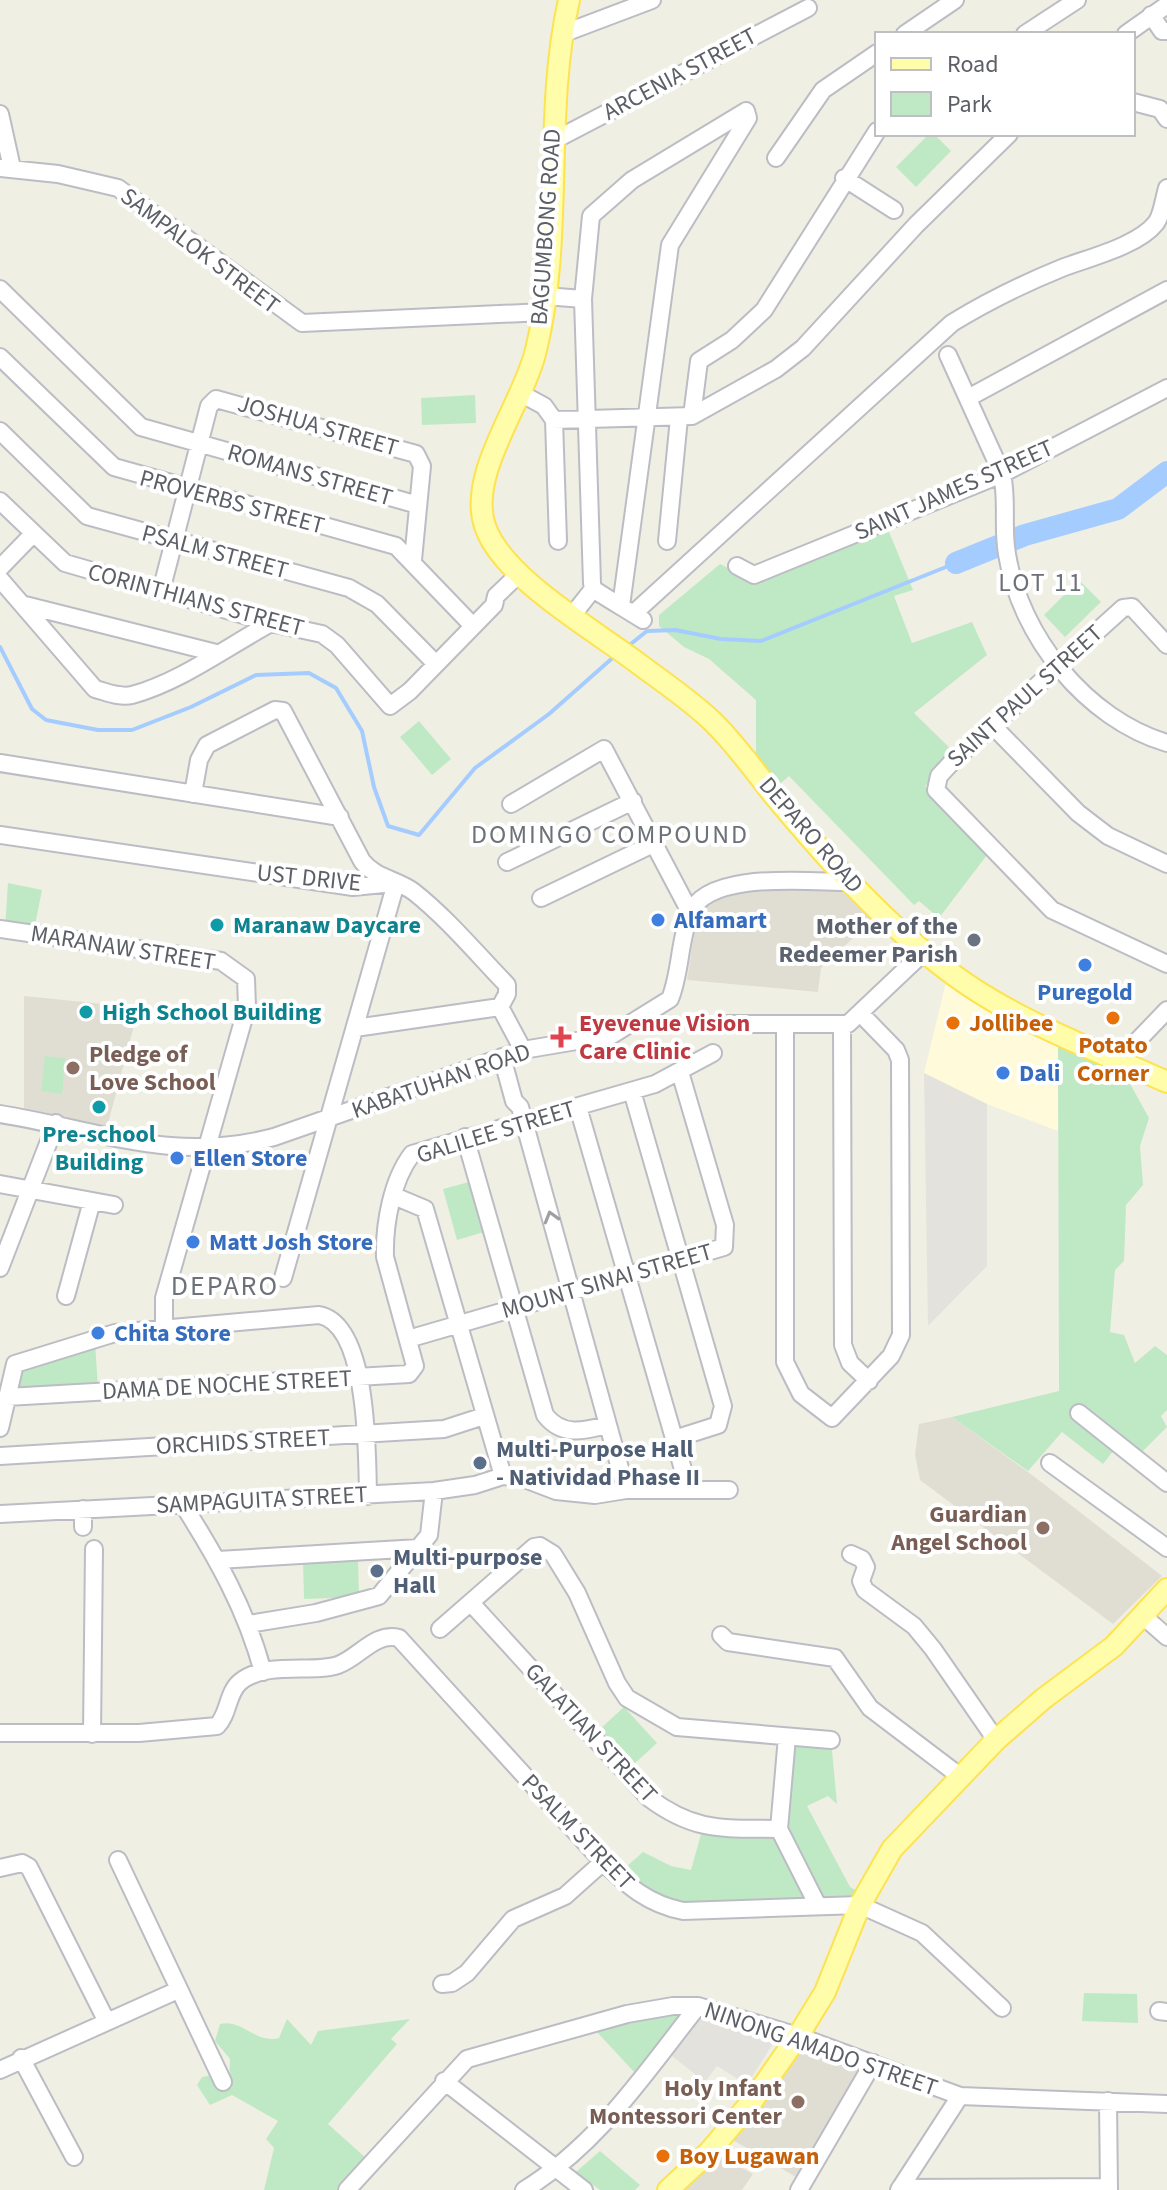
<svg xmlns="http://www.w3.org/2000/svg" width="1167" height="2190" font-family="'Source Sans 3',sans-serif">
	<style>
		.commercial { fill: #fffbda }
		.industrial { fill: #e3e2dc }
		.education { fill: #e0ded3 }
		.green { fill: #bfe9c4 }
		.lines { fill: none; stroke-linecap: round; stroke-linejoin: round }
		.stream { stroke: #a5ccff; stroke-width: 4 }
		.river { stroke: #a5ccff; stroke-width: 22 }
		.minor-casing { stroke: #bcbdc4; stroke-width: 20 }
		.major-casing { stroke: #fde350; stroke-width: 24 }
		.minor { stroke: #fff; stroke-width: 16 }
		.major { stroke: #fffcaa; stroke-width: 20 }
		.oneway { stroke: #9d9fa3 }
		.shop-dot { fill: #3f7fe0; stroke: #fff; stroke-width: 3 }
		.culture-dot { fill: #0f9aa8; stroke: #fff; stroke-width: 3 }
		.worship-dot { fill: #6b7280; stroke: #fff; stroke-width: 3 }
		.food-dot { fill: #e8710a; stroke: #fff; stroke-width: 3 }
		.health-dot { fill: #e0444e; stroke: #fff; stroke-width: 3 }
		.education-dot { fill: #8d6e63; stroke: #fff; stroke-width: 3 }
		.service-dot { fill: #5c6f8a; stroke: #fff; stroke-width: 3 }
		.labels { text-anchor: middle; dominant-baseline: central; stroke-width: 8; stroke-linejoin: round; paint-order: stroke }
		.street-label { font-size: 24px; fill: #5c5f66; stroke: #fff }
		.shop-label { font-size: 24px; font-weight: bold; fill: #366cbe; stroke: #fff; text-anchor: start }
		.culture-label { font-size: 24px; font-weight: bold; fill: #0d838f; stroke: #fff; text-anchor: start }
		.worship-label { font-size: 24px; font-weight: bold; fill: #5b616d; stroke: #fff; text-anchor: end }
		.health-label { font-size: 24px; font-weight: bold; fill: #be3a42; stroke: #fff; text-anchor: start }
		.food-label { font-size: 24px; font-weight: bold; fill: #c56008; stroke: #fff; text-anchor: start }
		.education-label { font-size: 24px; font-weight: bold; fill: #785e54; stroke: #fff; text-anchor: end }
		.service-label { font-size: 24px; font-weight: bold; fill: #4e5e75; stroke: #fff; text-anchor: start }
		.neighbourhood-label { font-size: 26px; letter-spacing: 2px; fill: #6d7178; stroke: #fff }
		.quarter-label { font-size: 28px; letter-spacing: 2px; fill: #6d7178; stroke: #fff }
	</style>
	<rect width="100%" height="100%" fill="#f0efe4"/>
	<path class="commercial" d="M947,978L1058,1040V1131L987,1104L924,1073Z"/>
	<path class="industrial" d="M924,1073L987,1104V1266L928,1326Z
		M703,2014L777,2037L747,2085L717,2066L705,2082L672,2056Z"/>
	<path class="education" d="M846,884L878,915L821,968L818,992L687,980L697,915L712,899L730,890Z
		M24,996L103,1004V1016L135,1022L106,1131L24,1114Z
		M952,1417L1036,1478L1162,1576L1113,1624L920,1480L915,1454L919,1424Z
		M799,2038L862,2065L796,2177L731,2139Z
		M715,2153L753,2174L742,2190H683Z"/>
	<path class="green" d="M929,134H934L951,151L916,187L896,167Z
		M475,395L476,423L422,425L421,398Z
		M887,527L913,590L894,596L912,643L972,622L987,655L914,713L956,754L925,786L990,851L939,918L919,901L914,905L789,776L773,790L756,767V700L709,659L684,647L659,626V615L720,564L753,580Z
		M1079,580L1101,602L1065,637L1044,615Z
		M419,721L451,759L432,775L400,737Z
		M8,883L42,890L34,930L5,928Z
		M1058,1040L1123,1071L1149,1118L1140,1146L1143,1185L1126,1205L1124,1261L1115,1270L1110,1332L1124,1335L1135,1363L1155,1346L1167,1355V1410L1161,1416L1167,1427L1138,1456L1120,1442L1103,1464L1062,1432L1028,1471L952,1417L1059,1391Z
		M45,1056L65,1058L62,1094L41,1091Z
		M469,1182L484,1232L457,1240L443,1189Z
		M95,1341L98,1390L9,1396L17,1365Z
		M358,1559L359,1597L304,1599L303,1560Z
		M624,1707L657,1743L633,1765L600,1729Z
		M787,1737L831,1740L837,1804L828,1796L807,1806L850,1887L865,1896L860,1905L683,1911L617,1875L643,1852L671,1866L691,1870L703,1827L779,1829Z
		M1084,1993L1137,1994L1138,2023L1082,2021Z
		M685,2011L635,2073L596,2031Z
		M287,2019L311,2045L318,2031L410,2019L391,2039L397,2044L328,2124L367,2159L338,2190H264L274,2148L266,2139L278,2121L232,2095L210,2105L197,2085L202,2077L213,2075L229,2083L230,2059L215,2041L220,2024C243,2019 255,2044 279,2038Z
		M600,2151L640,2185L635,2190H600L576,2172Z"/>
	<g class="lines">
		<path class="stream" d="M0,647L32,709L46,720L98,730H132L191,707L256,675L309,673L336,688L362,731L374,787L388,826L419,835L475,768L549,714L617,654
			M627,647L647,631L675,630L721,639L761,641L956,563"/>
		<path class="river" d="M956,563L1025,535L1118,509L1167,472"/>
		<defs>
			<path id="minor" d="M1151,15L1162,31H1167
				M562,34L652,0
				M905,34L955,0
				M1025,34L1077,0
				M1126,34L1167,5
				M1133,102L1160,109L1167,119
				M0,114L12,168
				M553,141L808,8
				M776,158L823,90L877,53
				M0,168L58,174L118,188L302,323L544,312
				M844,178L894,210
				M0,289L141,427L418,505
				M545,296L583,299
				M948,355L1002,474C1008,501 1002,527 1007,554C1020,636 1086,719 1167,743
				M0,357L114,467L396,546L473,626
				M520,393L544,406L554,420L558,541
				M968,398L1167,290
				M692,416L699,361L732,340L764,310L877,131
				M554,420L692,416L776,369L803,348L916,225L1009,134
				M0,431L87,516L349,588L377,604L436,664
				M0,501L65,563L271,623L322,634L337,645L390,706L410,691L494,605L496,596L520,573
				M667,541L679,418
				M737,566L754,575L1002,474L1167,388
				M0,568L33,534
				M0,579L95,689C107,692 120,698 132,695C180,682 227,647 271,623
				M161,591L209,406L216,399L416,454L422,466L413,560
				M25,605L216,653
				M621,606L670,245L748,118L746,111L632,180L591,216L583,299L592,583L593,589C610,600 627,610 643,620
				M633,614L952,323C986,302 1025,283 1062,268C1088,258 1138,246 1156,223C1162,215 1164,198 1167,188
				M571,617L593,589
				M1167,645L1132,607L1123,608L952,762L939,776L936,790L1052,910L1167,964
				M992,725L1078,813L1108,836L1167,864
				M0,763L340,817
				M193,794L199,760L207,745L275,710L283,711L362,861C376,879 397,879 414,892C448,919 477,954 507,985V994L500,1007
				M511,804L604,749L690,912
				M0,835L353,887L394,883
				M507,862L633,801
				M541,898L655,843
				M0,929L221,961L246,979L247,1007L164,1298V1328
				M500,1007L523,1050
				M722,1024H848L924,952
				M785,1025V1362L801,1394L832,1418L891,1356L901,1335L900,1060L896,1050L862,1015
				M842,1026L843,1345L850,1363L869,1381
				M355,1028L500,1007
				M502,1057L514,1101L520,1107L626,1490
				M1119,1060L1167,1010
				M632,1091L723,1406L718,1425L674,1439
				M578,1107L689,1490
				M0,1114C100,1130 171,1164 274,1137L523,1050L612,1035L670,999C681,972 679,941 690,914C706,870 809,882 848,882
				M465,1137L545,1415C562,1437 584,1431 607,1425
				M0,1184L114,1205
				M0,1268L56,1123
				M283,1278L396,883
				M66,1296L92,1201
				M408,1339L724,1247L725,1225L680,1072
				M7,1397L409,1374L415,1366L385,1257C384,1224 392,1180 412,1154L655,1084L713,1053
				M1079,1413L1167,1483
				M0,1428L15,1364L115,1333L319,1315C369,1324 367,1456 368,1496
				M0,1456L444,1429L484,1416
				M1050,1463L1167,1548
				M503,1476L522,1478L556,1491L595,1495L626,1490H729
				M182,1503C217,1558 246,1609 263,1672
				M0,1514L434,1491L475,1485L503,1476L425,1209L394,1196
				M83,1527V1509
				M851,1554L862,1559L866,1567L861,1581L865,1590L914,1626L933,1649L996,1740
				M218,1560L419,1548
				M471,1603L649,1798C696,1833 724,1828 779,1829
				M1142,1615L1167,1637
				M249,1624L316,1613L379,1596L429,1535L434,1491
				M440,1629L534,1547L540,1546L553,1554L577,1593L617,1683L627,1698L677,1727L831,1740
				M721,1635L728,1642L835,1658L870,1708L961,1777
				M0,1733H139L217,1726C229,1714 227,1693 240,1682C267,1660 312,1674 338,1665C360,1657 374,1632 399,1638L603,1862C628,1886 648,1904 683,1911L860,1905L922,1933L1002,2008
				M92,1734L94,1549
				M787,1737L779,1829L818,1906
				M118,1860L223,2082
				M0,1868L22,1863L29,1867L106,2020
				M442,1984L452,1983L467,1973L513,1919L565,1896L603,1862
				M1159,2011L1167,2012
				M21,2058L74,2157
				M0,2070L178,1990
				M444,2081L584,2190
				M1108,2101L1109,2190
				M900,2188L1109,2187
				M347,2190L467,2059L627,2014L673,2006H698L798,2036L960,2096L1167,2104
				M524,2190C598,2145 645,2073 698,2006
				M799,2190L873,2063
				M899,2190L960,2096"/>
			<path id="major" d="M569,0C543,115 564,236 536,350C524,402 467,474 485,526C502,578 596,631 639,664C663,682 690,700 712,721C735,743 753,769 772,793C827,859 885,925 955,976C1018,1022 1096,1050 1167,1082
				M668,2190L709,2152L753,2100L798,2036L825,1992L860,1905L892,1849L996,1740L1043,1699L1114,1646L1167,1589"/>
		</defs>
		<use href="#minor" class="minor-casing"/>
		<use href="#major" class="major-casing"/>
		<use href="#minor" class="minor"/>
		<use href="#major" class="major"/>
	</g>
	<defs><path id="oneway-chevron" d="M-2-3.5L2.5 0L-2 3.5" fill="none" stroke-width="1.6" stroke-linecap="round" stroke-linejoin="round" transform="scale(2)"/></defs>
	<use class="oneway" href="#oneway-chevron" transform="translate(551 1217) rotate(-106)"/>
	<g class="shop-dot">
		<circle cx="658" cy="920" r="8"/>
		<circle cx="1085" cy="965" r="8"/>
		<circle cx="1003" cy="1073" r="8"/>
		<circle cx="177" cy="1158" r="8"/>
		<circle cx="193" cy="1242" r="8"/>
		<circle cx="98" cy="1333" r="8"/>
	</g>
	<g class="culture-dot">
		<circle cx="217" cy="925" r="8"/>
		<circle cx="86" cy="1012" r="8"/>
		<circle cx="99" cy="1107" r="8"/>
	</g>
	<circle class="worship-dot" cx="974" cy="940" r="8"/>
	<g class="food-dot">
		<circle cx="1113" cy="1018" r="8"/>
		<circle cx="953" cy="1023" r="8"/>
		<circle cx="663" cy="2156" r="8"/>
	</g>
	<path class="health-dot" d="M557 1025h8v8h8v8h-8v8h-8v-8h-8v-8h8z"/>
	<g class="education-dot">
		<circle cx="73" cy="1068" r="8"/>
		<circle cx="1043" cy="1528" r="8"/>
		<circle cx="798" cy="2102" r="8"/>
	</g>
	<g class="service-dot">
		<circle cx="480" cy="1463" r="8"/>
		<circle cx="377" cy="1571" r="8"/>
	</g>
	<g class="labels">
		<g class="street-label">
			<text transform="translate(680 74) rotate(-28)">ARCENIA STREET</text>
			<text transform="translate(546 227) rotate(-86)">BAGUMBONG ROAD</text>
			<text transform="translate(200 251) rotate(37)">SAMPALOK STREET</text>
			<text transform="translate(318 426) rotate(16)">JOSHUA STREET</text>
			<text transform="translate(310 475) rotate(16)">ROMANS STREET</text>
			<text transform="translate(954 490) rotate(-24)">SAINT JAMES STREET</text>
			<text transform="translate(232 502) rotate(15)">PROVERBS STREET</text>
			<text transform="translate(215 552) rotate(15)">PSALM STREET</text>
			<text transform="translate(196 600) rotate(15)">CORINTHIANS STREET</text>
			<text transform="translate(1025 696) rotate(-42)">SAINT PAUL STREET</text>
			<text transform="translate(811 835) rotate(49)">DEPARO ROAD</text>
			<text transform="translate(309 878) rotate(6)">UST DRIVE</text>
			<text transform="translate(123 948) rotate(9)">MARANAW STREET</text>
			<text transform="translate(441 1081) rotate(-19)">KABATUHAN ROAD</text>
			<text transform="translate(496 1132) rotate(-17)">GALILEE STREET</text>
			<text transform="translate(607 1281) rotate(-16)">MOUNT SINAI STREET</text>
			<text transform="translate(227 1385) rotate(-3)">DAMA DE NOCHE STREET</text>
			<text transform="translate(243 1442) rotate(-3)">ORCHIDS STREET</text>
			<text transform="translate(262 1500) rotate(-3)">SAMPAGUITA STREET</text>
			<text transform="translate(591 1733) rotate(47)">GALATIAN STREET</text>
			<text transform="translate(578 1832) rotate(46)">PSALM STREET</text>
			<text transform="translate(821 2049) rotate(19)">NINONG AMADO STREET</text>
		</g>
		<g class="shop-label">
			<text x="674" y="920">Alfamart</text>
			<text x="1085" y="992" text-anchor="middle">Puregold</text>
			<text x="1019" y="1073">Dali</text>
			<text x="193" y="1158">Ellen Store</text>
			<text x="209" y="1242">Matt Josh Store</text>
			<text x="114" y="1333">Chita Store</text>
		</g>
		<g class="culture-label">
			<text x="233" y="925">Maranaw Daycare</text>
			<text x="102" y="1012">High School Building</text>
			<text x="99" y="1134" text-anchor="middle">Pre-school<tspan x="99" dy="28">Building</tspan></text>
		</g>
		<g class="worship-label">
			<text x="958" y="926">Mother of the<tspan x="958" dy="28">Redeemer Parish</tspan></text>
		</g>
		<g class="health-label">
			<text x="579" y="1023">Eyevenue Vision<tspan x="579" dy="28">Care Clinic</tspan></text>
		</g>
		<g class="food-label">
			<text x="969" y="1023">Jollibee</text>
			<text x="1113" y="1045" text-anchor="middle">Potato<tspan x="1113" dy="28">Corner</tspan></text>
			<text x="679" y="2156">Boy Lugawan</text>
		</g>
		<g class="education-label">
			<text x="89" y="1054" text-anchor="start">Pledge of<tspan x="89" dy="28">Love School</tspan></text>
			<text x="1027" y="1514">Guardian<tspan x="1027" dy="28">Angel School</tspan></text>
			<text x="782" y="2088">Holy Infant<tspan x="782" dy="28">Montessori Center</tspan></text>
		</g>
		<g class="service-label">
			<text x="496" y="1449">Multi-Purpose Hall<tspan x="496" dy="28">- Natividad Phase II</tspan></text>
			<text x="393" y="1557">Multi-purpose<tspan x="393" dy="28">Hall</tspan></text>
		</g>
		<g class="neighbourhood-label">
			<text x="1041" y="582">LOT 11</text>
			<text x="610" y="834">DOMINGO COMPOUND</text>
		</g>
		<g class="quarter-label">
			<text x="225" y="1286">DEPARO</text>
		</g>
	</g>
	<rect x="875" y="32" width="260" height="104" fill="#ffffff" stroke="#bebfc2" stroke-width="2"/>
	<rect x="891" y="58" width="40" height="12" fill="#fffcaa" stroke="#bebfc2" stroke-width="2"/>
	<text x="947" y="72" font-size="24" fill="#5c5f66">Road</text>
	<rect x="891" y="92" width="40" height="24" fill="#bfe9c4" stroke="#bebfc2" stroke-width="2"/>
	<text x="947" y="112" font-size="24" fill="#5c5f66">Park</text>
</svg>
